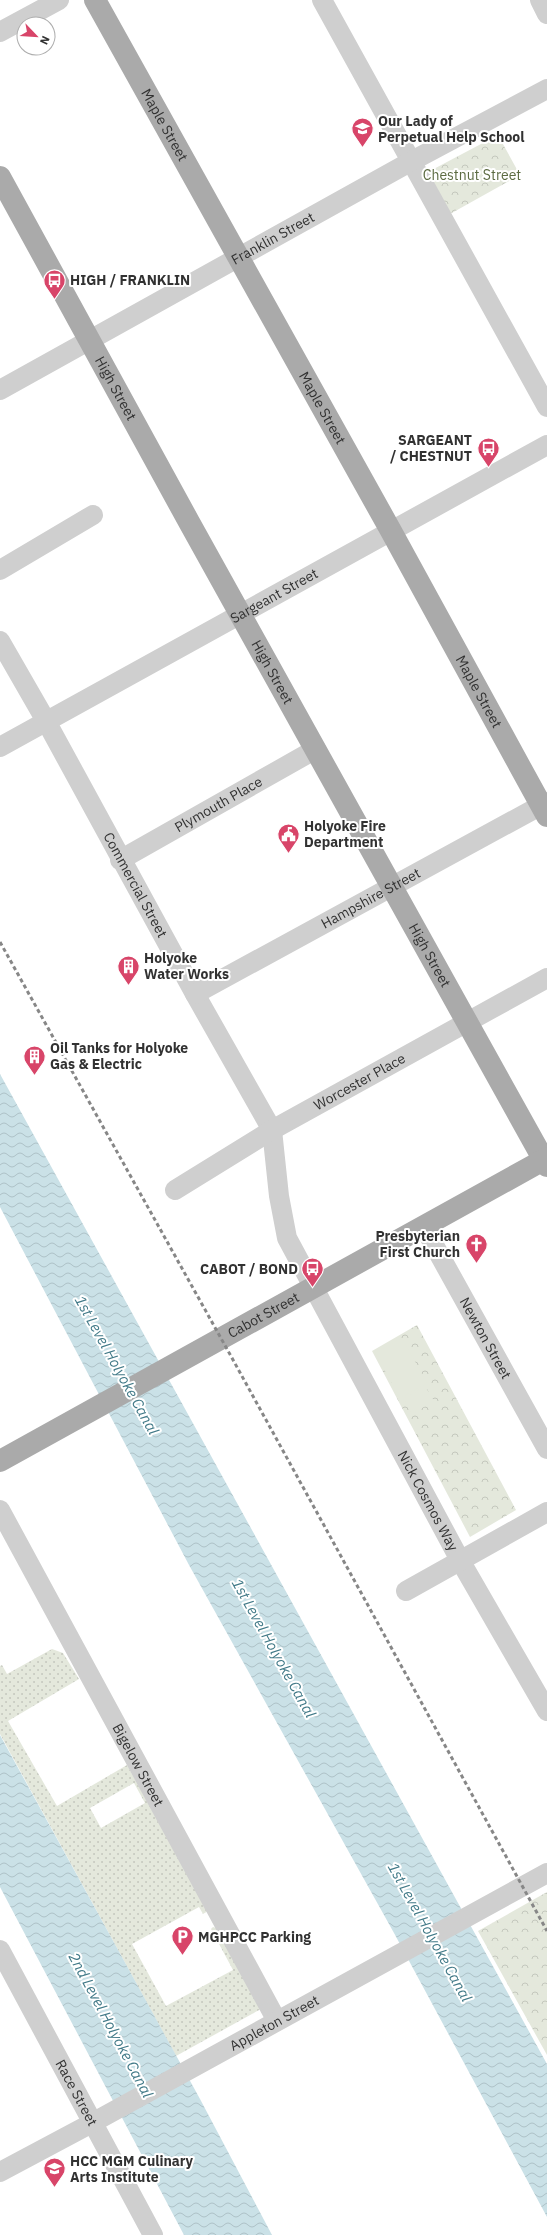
<svg xmlns="http://www.w3.org/2000/svg" width="547" height="2235" font-family="'IBM Plex Sans',sans-serif">
	<style>
		.grass { fill: url(#grass-dots); fill-rule: evenodd }
		.park { fill: url(#park-crowns) }
		.garden { fill: #e4e8dc }
		.water { fill: url(#water-waves) }
		.lines { fill: none; stroke-linecap: round; stroke-linejoin: round }
		.minor { stroke: #cfcfcf; stroke-width: 20 }
		.major { stroke: #aaa; stroke-width: 22 }
		.rail { stroke: #878787; stroke-width: 3; stroke-dasharray: 4 3; stroke-linecap: butt }
		.labels { text-anchor: middle; dominant-baseline: central; stroke-width: 4; stroke-linejoin: round; paint-order: stroke }
		.poi-label { font-size: 14px; font-weight: bold; fill: #323232; stroke: #fff; text-anchor: start }
		.street-label { font-size: 14px; fill: #323232; stroke: #fff }
		.park-label { font-size: 14px; fill: #5c6b42; stroke: #fff }
		.water-label { font-size: 15px; font-style: italic; fill: #427a88; stroke: #fff }
	</style>
	<defs>
		<pattern id="grass-dots" width="8" height="8" patternUnits="userSpaceOnUse"><rect width="8" height="8" fill="#e4e8dc"/><path d="M2 2h.1M6 6h.1" fill="none" stroke="#c4c7bd" stroke-width="1.8" stroke-linecap="round"/></pattern>
		<pattern id="park-crowns" width="20" height="18" patternUnits="userSpaceOnUse"><rect width="20" height="18" fill="#e4e8dc"/><path d="M2 6a3 3 0 1 1 6 0M12 15a3 3 0 1 1 6 0" fill="none" stroke="#c4c7bd"/></pattern>
		<pattern id="water-waves" width="16" height="10" patternUnits="userSpaceOnUse"><rect width="16" height="10" fill="#cae1e7"/><path d="M0 5q4-4 8 0t8 0" fill="none" stroke="#aec2c7"/></pattern>
	</defs>
	<rect width="100%" height="100%" fill="#fff"/>
	<path class="grass" d="M52,1649L63,1653L79,1679L8,1721L57,1806L127,1765L208,1911L203,1914L199,1907L132,1944L166,2006L233,1970L211,1929L213,1927L216,1928L261,2009L176,2056L0,1734V1666L2,1665L7,1674ZM134,1783L145,1803L101,1828L90,1808Z"/>
	<path class="park" d="M498,135L520,175L450,214L428,172Z
		M417,1325L516,1510L470,1537L372,1351Z
		M547,1892V2055L478,1931Z"/>
	<path class="garden" d="M402,1338L427,1383L400,1398L375,1353Z
		M425,1386L434,1401L412,1414L404,1399Z"/>
	<path class="water" d="M0,1074L547,2064V2217L394,1933L189,1565L0,1207Z
		M0,1735L200,2099L272,2235H184L0,1887Z"/>
	<g class="lines">
		<g class="minor">
			<path d="M322,0L547,407"/>
			<path d="M540,0L547,14"/>
			<path d="M0,32L59,0"/>
			<path id="s1" d="M0,390L410,162L547,89"/>
			<path d="M0,570L93,515"/>
			<path id="s2" d="M0,641L46,721L195,994L272,1130L279,1196L287,1238L461,1562L547,1711"/>
			<path id="s3" d="M0,747L547,445"/>
			<path id="s4" d="M120,860L316,749"/>
			<path id="s5" d="M195,994L547,802"/>
			<path id="s6" d="M175,1190L272,1130L547,978"/>
			<path id="s7" d="M424,1227L547,1449"/>
			<path id="s8" d="M0,1510L277,2021"/>
			<path d="M406,1591L547,1512"/>
			<path id="s9" d="M0,1950L153,2235"/>
			<path id="s10" d="M0,2172L92,2123L547,1873"/>
		</g>
		<g class="major">
			<path id="s11" d="M95,0L391,531L547,816"/>
			<path id="s12" d="M0,177L189,522L547,1166"/>
			<path id="s13" d="M0,1461L547,1158"/>
		</g>
		<path class="rail" d="M0,942L232,1358L547,1931"/>
	</g>
	<defs>
		<symbol id="school-pin" viewBox="-11 -11 22 30"><path d="M0 17L-7.5 6A9.5 9.5 0 1 1 7.5 6Z" fill="#d84569" stroke="#fff"/><path d="M0-5L7-2L0 1L-7-2ZM-4 1L0 2.5L4 1V4Q0 6-4 4Z" fill="#fff"/></symbol>
		<symbol id="bus-pin" viewBox="-11 -11 22 30"><path d="M0 17L-7.5 6A9.5 9.5 0 1 1 7.5 6Z" fill="#d84569" stroke="#fff"/><path d="M-5-6H5V4H4V6H2V4H-2V6H-4V4H-5ZM-3.5-4V0h7V-4ZM-3.5 1.2v1.5H-2V1.2ZM2 1.2v1.5H3.5V1.2Z" fill="#fff"/></symbol>
		<symbol id="civic-pin" viewBox="-11 -11 22 30"><path d="M0 17L-7.5 6A9.5 9.5 0 1 1 7.5 6Z" fill="#d84569" stroke="#fff"/><path d="M-.6-6.5H3V-4.5H.6V-3L4-1V1h2V6H-6V1h2V-1L-.6-3ZM-1.2 2.5V6h2.4V2.5Z" fill="#fff"/></symbol>
		<symbol id="building-pin" viewBox="-11 -11 22 30"><path d="M0 17L-7.5 6A9.5 9.5 0 1 1 7.5 6Z" fill="#d84569" stroke="#fff"/><path d="M-4-6H4V6H1V3H-1V6H-4ZM-2.5-4.3h1.7v1.8h-1.7ZM.8-4.3h1.7v1.8H.8ZM-2.5-1h1.7V.8h-1.7ZM.8-1h1.7V.8H.8Z" fill="#fff"/></symbol>
		<symbol id="church-pin" viewBox="-11 -11 22 30"><path d="M0 17L-7.5 6A9.5 9.5 0 1 1 7.5 6Z" fill="#d84569" stroke="#fff"/><path d="M-1.2-6h2.4v3.5h3.3v2.4h-3.3V6h-2.4V-.1h-3.3v-2.4h3.3Z" fill="#fff"/></symbol>
		<symbol id="parking-pin" viewBox="-11 -11 22 30"><path d="M0 17L-7.5 6A9.5 9.5 0 1 1 7.5 6Z" fill="#d84569" stroke="#fff"/><path d="M-3.5-5.5H1a3.5 3.5 0 0 1 0 7H-1V5.5H-3.5ZM-1-3.4V-.6H.8a1.4 1.4 0 0 0 0-2.8Z" fill="#fff"/></symbol>
		<symbol id="university-pin" viewBox="-11 -11 22 30"><path d="M0 17L-7.5 6A9.5 9.5 0 1 1 7.5 6Z" fill="#d84569" stroke="#fff"/><path d="M0-5L7-2L0 1L-7-2ZM-4 1L0 2.5L4 1V4Q0 6-4 4Z" fill="#fff"/></symbol>
	</defs>
	<g fill-rule="evenodd">
		<use href="#school-pin" x="350" y="116" width="25" height="34"/>
		<use href="#bus-pin" x="42" y="268" width="25" height="34"/>
		<use href="#bus-pin" x="476" y="436" width="25" height="34"/>
		<use href="#civic-pin" x="276" y="822" width="25" height="34"/>
		<use href="#building-pin" x="116" y="954" width="25" height="34"/>
		<use href="#building-pin" x="22" y="1044" width="25" height="34"/>
		<use href="#church-pin" x="464" y="1232" width="25" height="34"/>
		<use href="#bus-pin" x="300" y="1256" width="25" height="34"/>
		<use href="#parking-pin" x="170" y="1924" width="25" height="34"/>
		<use href="#university-pin" x="42" y="2156" width="25" height="34"/>
	</g>
	<g class="labels">
		<g class="poi-label">
			<text x="378" y="121">Our Lady of<tspan x="378" dy="16">Perpetual Help School</tspan></text>
			<text x="70" y="280">HIGH / FRANKLIN</text>
			<text x="472" y="440" text-anchor="end">SARGEANT<tspan x="472" dy="16">/ CHESTNUT</tspan></text>
			<text x="304" y="826">Holyoke Fire<tspan x="304" dy="16">Department</tspan></text>
			<text x="144" y="958">Holyoke<tspan x="144" dy="16">Water Works</tspan></text>
			<text x="50" y="1048">Oil Tanks for Holyoke<tspan x="50" dy="16">Gas &amp; Electric</tspan></text>
			<text x="460" y="1236" text-anchor="end">Presbyterian<tspan x="460" dy="16">First Church</tspan></text>
			<text x="298" y="1269" text-anchor="end">CABOT / BOND</text>
			<text x="198" y="1937">MGHPCC Parking</text>
			<text x="70" y="2161">HCC MGM Culinary<tspan x="70" dy="16">Arts Institute</tspan></text>
		</g>
		<g class="street-label">
			<text stroke="none"><textPath href="#s11" startOffset="143">Maple Street</textPath></text>
			<text stroke="none"><textPath href="#s1" startOffset="312">Franklin Street</textPath></text>
			<text stroke="none"><textPath href="#s12" startOffset="241">High Street</textPath></text>
			<text stroke="none"><textPath href="#s11" startOffset="467">Maple Street</textPath></text>
			<text stroke="none"><textPath href="#s3" startOffset="313">Sargeant Street</textPath></text>
			<text stroke="none"><textPath href="#s12" startOffset="565">High Street</textPath></text>
			<text stroke="none"><textPath href="#s11" startOffset="791">Maple Street</textPath></text>
			<text stroke="none"><textPath href="#s4" startOffset="113">Plymouth Place</textPath></text>
			<text stroke="none"><textPath href="#s2" startOffset="279">Commercial Street</textPath></text>
			<text stroke="none"><textPath href="#s5" startOffset="200">Hampshire Street</textPath></text>
			<text stroke="none"><textPath href="#s12" startOffset="889">High Street</textPath></text>
			<text stroke="none"><textPath href="#s6" startOffset="214">Worcester Place</textPath></text>
			<text stroke="none"><textPath href="#s13" startOffset="301">Cabot Street</textPath></text>
			<text stroke="none"><textPath href="#s7" startOffset="127">Newton Street</textPath></text>
			<text stroke="none"><textPath href="#s2" startOffset="967">Nick Cosmos Way</textPath></text>
			<text stroke="none"><textPath href="#s8" startOffset="290">Bigelow Street</textPath></text>
			<text stroke="none"><textPath href="#s10" startOffset="312">Appleton Street</textPath></text>
			<text stroke="none"><textPath href="#s9" startOffset="162">Race Street</textPath></text>
		</g>
		<g class="park-label">
			<text x="472" y="175">Chestnut Street</text>
		</g>
		<g class="water-label">
			<text transform="translate(117 1365) rotate(61)">1st Level Holyoke Canal</text>
			<text transform="translate(274 1648) rotate(61)">1st Level Holyoke Canal</text>
			<text transform="translate(430 1932) rotate(61)">1st Level Holyoke Canal</text>
			<text transform="translate(111 2025) rotate(62)">2nd Level Holyoke Canal</text>
		</g>
	</g>
	<g transform="translate(36 36) rotate(115)"><circle r="19" fill="#ffffff" stroke="#adadad"/>
	<path d="M0-3L7 15L0 10L-7 15Z" fill="#d84569"/>
	<text y="-6" font-size="11" font-weight="bold" text-anchor="middle" fill="#323232">N</text>
	</g>
</svg>
